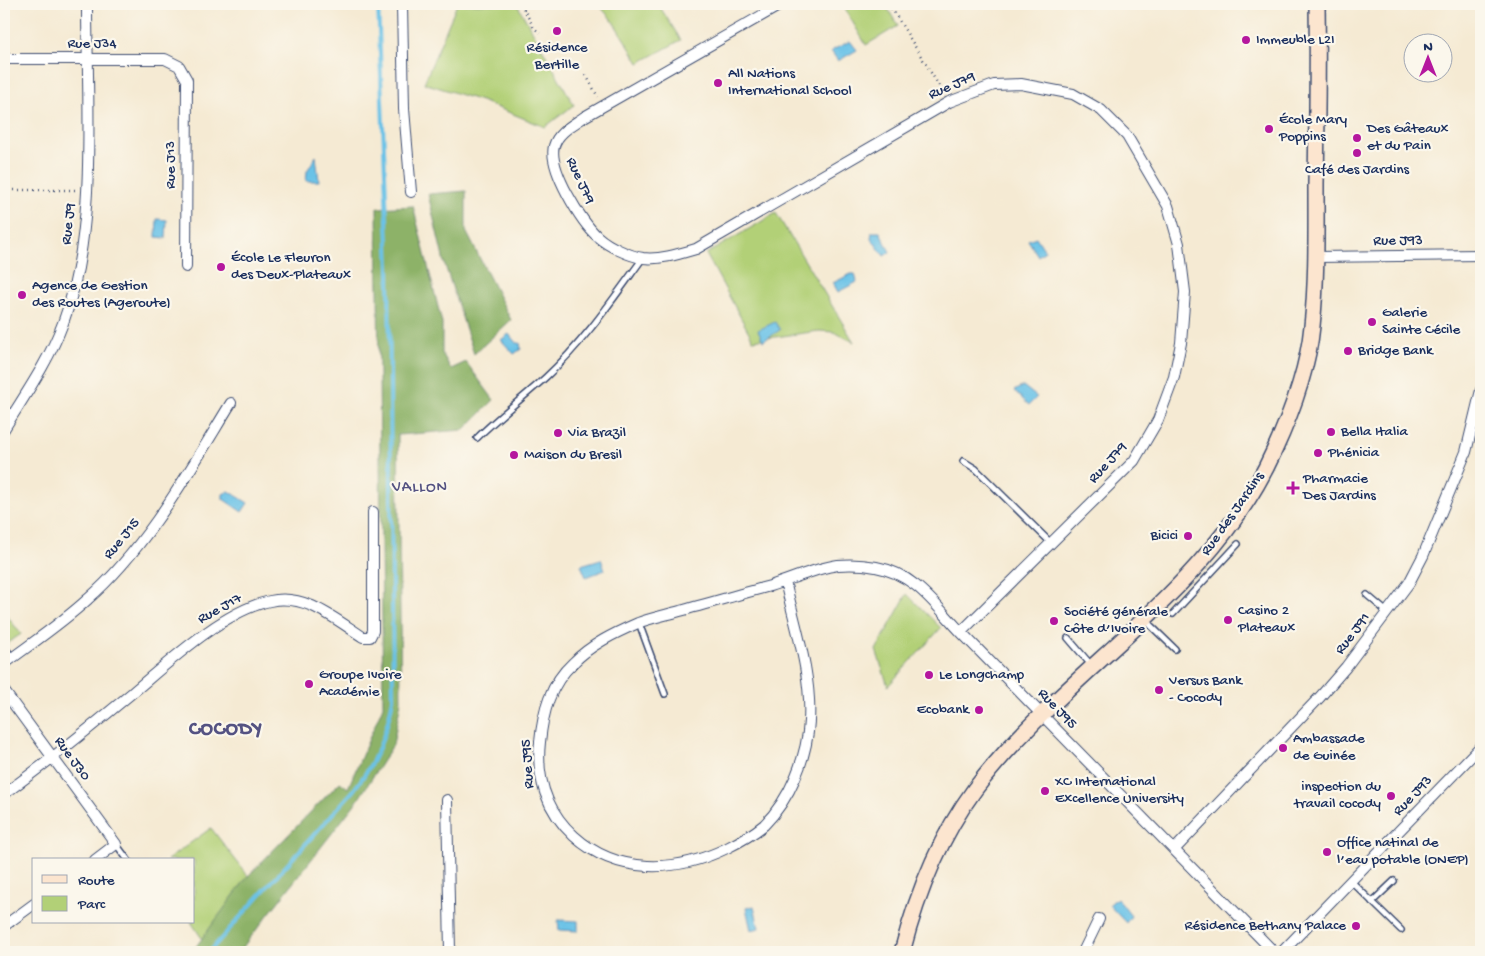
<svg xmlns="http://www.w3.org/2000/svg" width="1485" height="956" font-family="'Gochi Hand',sans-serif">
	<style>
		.green { fill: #b2d077; stroke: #66806a }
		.forest { fill: #8db268; stroke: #547063 }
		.water { fill: #6ac2e7; stroke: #4278a2 }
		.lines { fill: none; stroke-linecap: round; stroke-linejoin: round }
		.stream { stroke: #6ac2e7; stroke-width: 4 }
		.service-casing { stroke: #3c4b70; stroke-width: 8 }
		.minor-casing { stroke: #3c4b70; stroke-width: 12 }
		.secondary-casing { stroke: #3c4b70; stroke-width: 18 }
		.path { stroke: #3c4b70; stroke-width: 2.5; stroke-dasharray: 1 4; stroke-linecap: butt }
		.service { stroke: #fff; stroke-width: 5 }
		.minor { stroke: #fff; stroke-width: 10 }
		.secondary { stroke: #fce5cf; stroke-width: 15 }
		.poi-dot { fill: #b5179e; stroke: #fbf7ec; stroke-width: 2 }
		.labels { text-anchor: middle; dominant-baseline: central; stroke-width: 4.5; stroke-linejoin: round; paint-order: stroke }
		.poi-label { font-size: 15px; fill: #1b2f5e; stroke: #fbf7ec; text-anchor: start }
		.street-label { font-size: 15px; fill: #1b2f5e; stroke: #fbf7ec }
		.neighbourhood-label { font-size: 16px; letter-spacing: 1px; fill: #545282; stroke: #fbf7ec }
		.district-label { font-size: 20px; font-weight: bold; letter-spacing: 1px; fill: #545282; stroke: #fbf7ec }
	</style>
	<rect width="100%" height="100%" fill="#fbf7ec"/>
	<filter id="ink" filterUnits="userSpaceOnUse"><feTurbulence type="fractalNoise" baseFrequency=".02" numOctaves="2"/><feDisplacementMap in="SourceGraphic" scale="10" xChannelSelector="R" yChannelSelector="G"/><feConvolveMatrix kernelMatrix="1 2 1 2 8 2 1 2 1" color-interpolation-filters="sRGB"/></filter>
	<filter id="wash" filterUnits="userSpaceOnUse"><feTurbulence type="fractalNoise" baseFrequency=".0096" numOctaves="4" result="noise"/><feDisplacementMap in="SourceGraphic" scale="20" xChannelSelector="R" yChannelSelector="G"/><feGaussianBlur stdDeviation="1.12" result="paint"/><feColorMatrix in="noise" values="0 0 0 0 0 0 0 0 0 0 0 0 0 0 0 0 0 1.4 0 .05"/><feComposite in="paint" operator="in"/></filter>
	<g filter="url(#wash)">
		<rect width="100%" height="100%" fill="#f5ead3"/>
		<path class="green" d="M457,4H517L574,105L545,127L481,101L424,83Z
			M598,4H658L681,40L639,63L612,20Z
			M842,4H885L898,26L866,45Z
			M776,213L854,342L834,332L819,331L753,340L706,254Z
			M907,594L941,628L888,686L876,650Z
			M4,612L21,634L4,646Z
			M211,828L248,876L203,940L191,922H194V860H167Z"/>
		<path class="forest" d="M466,191V231L511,320L474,354L444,262L428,194Z
			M413,206L442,323V353L451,369L466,362L494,400L464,430L398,435L401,701L393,745L358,800L239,952H192L248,876L340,782L348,788L383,706L377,208Z"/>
		<path class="water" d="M850,41L857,50L838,61L831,51Z
			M316,156L319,181H306L307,171Z
			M157,219L167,220L166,238L156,237Z
			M872,232H880L890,252L884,256L871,238Z
			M1036,237L1045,251L1038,256L1028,240Z
			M851,274H855L857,282L838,292L833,283Z
			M775,322L780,330L763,341L758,330Z
			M509,334L516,343H520L521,349L514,354L501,340Z
			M1023,386L1037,397L1029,405L1014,391Z
			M229,491L248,503L242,512L223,499V494Z
			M601,559L605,570L586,577L581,565Z
			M1117,898L1131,916L1126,923L1109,905Z
			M754,906L759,928L751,930L746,908Z
			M558,920L578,921V931L559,930Z"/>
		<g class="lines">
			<path class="stream" d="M209,952L353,791C376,761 386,736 393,699L389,269L378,4"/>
		</g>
	</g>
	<g filter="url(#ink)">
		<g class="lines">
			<defs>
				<path id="service" d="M477,438C499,416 523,398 546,377C584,342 613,299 643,258
					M963,461L976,469L1051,543
					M1367,595L1387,612
					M1173,614L1238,544
					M1146,621L1175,649
					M639,623L665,694
					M1068,638L1092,666
					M4,646L12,657
					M116,844L128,860
					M1352,882L1401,930
					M1372,902L1394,881"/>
				<path id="minor" d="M402,4L404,109L411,192
					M782,4L584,117C573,125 558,132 554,146C548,168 581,222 598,237C608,246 629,256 643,258C660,260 679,254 696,249L949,102L994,85L1021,84L1073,94L1101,110L1127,136L1168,206L1179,244L1185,292L1181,343L1174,377L1158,420L1134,461L961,632
					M4,59H165L179,66L187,80L186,267
					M1316,257L1481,255
					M4,429C25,395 49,361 63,323C98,229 87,104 87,4
					M785,581C795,626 812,675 809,721C807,758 790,799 764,825C753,834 739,842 727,848C676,873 617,875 574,836C547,811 536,778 540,742C543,712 550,684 573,663C590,645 615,633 638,623C651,618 666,615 680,611C710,603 740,594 770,586C792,579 816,568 838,565C849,564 866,565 876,567C915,574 935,605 961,632L1274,952
					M4,664C32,643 62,623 88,599C146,549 191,468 231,403
					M4,691L116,844L95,860
					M4,794C48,762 90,728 132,693C169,662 223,611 270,601C305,593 335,619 363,637H370L373,631V512
					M447,800L450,952
					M1174,850L1320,697L1346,667L1409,583L1423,556L1466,452L1481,390
					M4,926L34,904
					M1083,952L1099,919
					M1282,952L1481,746"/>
				<path id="secondary" d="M902,952C917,894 939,838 975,789C1066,669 1211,592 1274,451C1292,412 1308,369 1312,326C1317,279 1316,231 1316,184C1317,124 1318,64 1317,4"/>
			</defs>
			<use href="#service" class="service-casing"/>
			<use href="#minor" class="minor-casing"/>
			<use href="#secondary" class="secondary-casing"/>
			<path class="path" d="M521,4L534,28L540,33
				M889,4L944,94
				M524,9L535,4
				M586,75L598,97
				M4,190H77"/>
			<use href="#service" class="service"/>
			<use href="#minor" class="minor"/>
			<use href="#secondary" class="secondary"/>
		</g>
	</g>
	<g class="poi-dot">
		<circle cx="557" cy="31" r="5"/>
		<circle cx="1246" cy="40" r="5"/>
		<circle cx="718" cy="83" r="5"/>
		<circle cx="1269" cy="129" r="5"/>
		<circle cx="1357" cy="138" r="5"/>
		<circle cx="1357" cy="153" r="5"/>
		<circle cx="221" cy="267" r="5"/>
		<circle cx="22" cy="295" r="5"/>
		<circle cx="1372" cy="322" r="5"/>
		<circle cx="1348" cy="351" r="5"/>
		<circle cx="1331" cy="432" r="5"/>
		<circle cx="558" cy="433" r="5"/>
		<circle cx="1318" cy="453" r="5"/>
		<circle cx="514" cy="455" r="5"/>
		<path d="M1290.5 480.5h5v5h5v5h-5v5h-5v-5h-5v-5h5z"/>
		<circle cx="1188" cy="536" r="5"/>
		<circle cx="1228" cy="620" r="5"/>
		<circle cx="1054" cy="621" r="5"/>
		<circle cx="929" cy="675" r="5"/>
		<circle cx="309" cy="684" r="5"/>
		<circle cx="1159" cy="690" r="5"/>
		<circle cx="979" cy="710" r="5"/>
		<circle cx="1283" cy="748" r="5"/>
		<circle cx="1045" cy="791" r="5"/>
		<circle cx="1391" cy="796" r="5"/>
		<circle cx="1327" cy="852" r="5"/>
		<circle cx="1356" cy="926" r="5"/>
	</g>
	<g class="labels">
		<g class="poi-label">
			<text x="1256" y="40">Immeuble L2I</text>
			<text x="557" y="48" text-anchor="middle">Résidence<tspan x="557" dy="17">Bertille</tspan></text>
			<text x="728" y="74">All Nations<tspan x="728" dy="17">International School</tspan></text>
			<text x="1279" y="120">École Mary<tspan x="1279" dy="17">Poppins</tspan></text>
			<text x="1367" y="129">Des Gâteaux<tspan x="1367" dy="17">et du Pain</tspan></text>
			<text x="1357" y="170" text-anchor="middle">Café des Jardins</text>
			<text x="231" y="258">École Le Fleuron<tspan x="231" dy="17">des Deux-Plateaux</tspan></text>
			<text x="32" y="286">Agence de Gestion<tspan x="32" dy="17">des Routes (Ageroute)</tspan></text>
			<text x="1382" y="313">Galerie<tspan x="1382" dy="17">Sainte Cécile</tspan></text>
			<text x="1358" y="351">Bridge Bank</text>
			<text x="1341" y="432">Bella Italia</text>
			<text x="568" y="433">Via Brazil</text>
			<text x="1328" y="453">Phénicia</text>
			<text x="524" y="455">Maison du Bresil</text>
			<text x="1303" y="479">Pharmacie<tspan x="1303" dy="17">Des Jardins</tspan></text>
			<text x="1178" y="536" text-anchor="end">Bicici</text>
			<text x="1238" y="611">Casino 2<tspan x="1238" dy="17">Plateaux</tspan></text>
			<text x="1064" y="612">Société générale<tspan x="1064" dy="17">Côte d’Ivoire</tspan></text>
			<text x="319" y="675">Groupe Ivoire<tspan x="319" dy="17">Académie</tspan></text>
			<text x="939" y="675">Le Longchamp</text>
			<text x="1169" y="681">Versus Bank<tspan x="1169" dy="17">- Cocody</tspan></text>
			<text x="969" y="710" text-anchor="end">Ecobank</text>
			<text x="1293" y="739">Ambassade<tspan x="1293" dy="17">de Guinée</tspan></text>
			<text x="1055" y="782">XC International<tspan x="1055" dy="17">Excellence University</tspan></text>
			<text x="1381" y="787" text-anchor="end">inspection du<tspan x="1381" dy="17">travail cocody</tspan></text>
			<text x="1337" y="843">Office natinal de<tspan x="1337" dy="17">l’eau potable (ONEP)</tspan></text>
			<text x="1346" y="926" text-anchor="end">Résidence Bethany Palace</text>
		</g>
		<g class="street-label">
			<text x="92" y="44">Rue J34</text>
			<text transform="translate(952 86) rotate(-24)">Rue J79</text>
			<text transform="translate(171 165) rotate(-90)">Rue J13</text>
			<text transform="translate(580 181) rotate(65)">Rue J79</text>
			<text transform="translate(69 224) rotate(-84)">Rue J9</text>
			<text transform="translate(1398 241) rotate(-1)">Rue J93</text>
			<text transform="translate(1108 463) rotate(-48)">Rue J79</text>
			<text transform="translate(1233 514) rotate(-55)">Rue des Jardins</text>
			<text transform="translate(122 539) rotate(-51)">Rue J15</text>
			<text transform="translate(220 609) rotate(-29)">Rue J17</text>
			<text transform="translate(1353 634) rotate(-53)">Rue J91</text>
			<text transform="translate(1057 709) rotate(46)">Rue J95</text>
			<text transform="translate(72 759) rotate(54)">Rue J30</text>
			<text transform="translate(528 764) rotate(-94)">Rue J95</text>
			<text transform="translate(1413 796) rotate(-47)">Rue J93</text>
		</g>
		<g class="neighbourhood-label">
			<text x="420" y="488">VALLON</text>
		</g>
		<g class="district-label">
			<text x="226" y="730">COCODY</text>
		</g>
	</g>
	<rect width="1485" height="956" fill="none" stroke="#fbf7ec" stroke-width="20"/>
	<rect x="32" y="858" width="162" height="65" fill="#fbf7ec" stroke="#a1a7b3"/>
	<rect x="42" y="875" width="25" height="8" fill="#fce5cf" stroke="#a1a7b3"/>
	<text x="78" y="884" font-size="15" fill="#1b2f5e">Route</text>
	<rect x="42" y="896" width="25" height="15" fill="#b2d077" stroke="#a1a7b3"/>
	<text x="78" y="908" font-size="15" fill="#1b2f5e">Parc</text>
	<g transform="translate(1428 58)"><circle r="24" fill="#fbf7ec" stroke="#a1a7b3"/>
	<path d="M0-4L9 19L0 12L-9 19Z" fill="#b5179e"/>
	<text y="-8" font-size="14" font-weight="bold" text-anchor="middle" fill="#1b2f5e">N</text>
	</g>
</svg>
